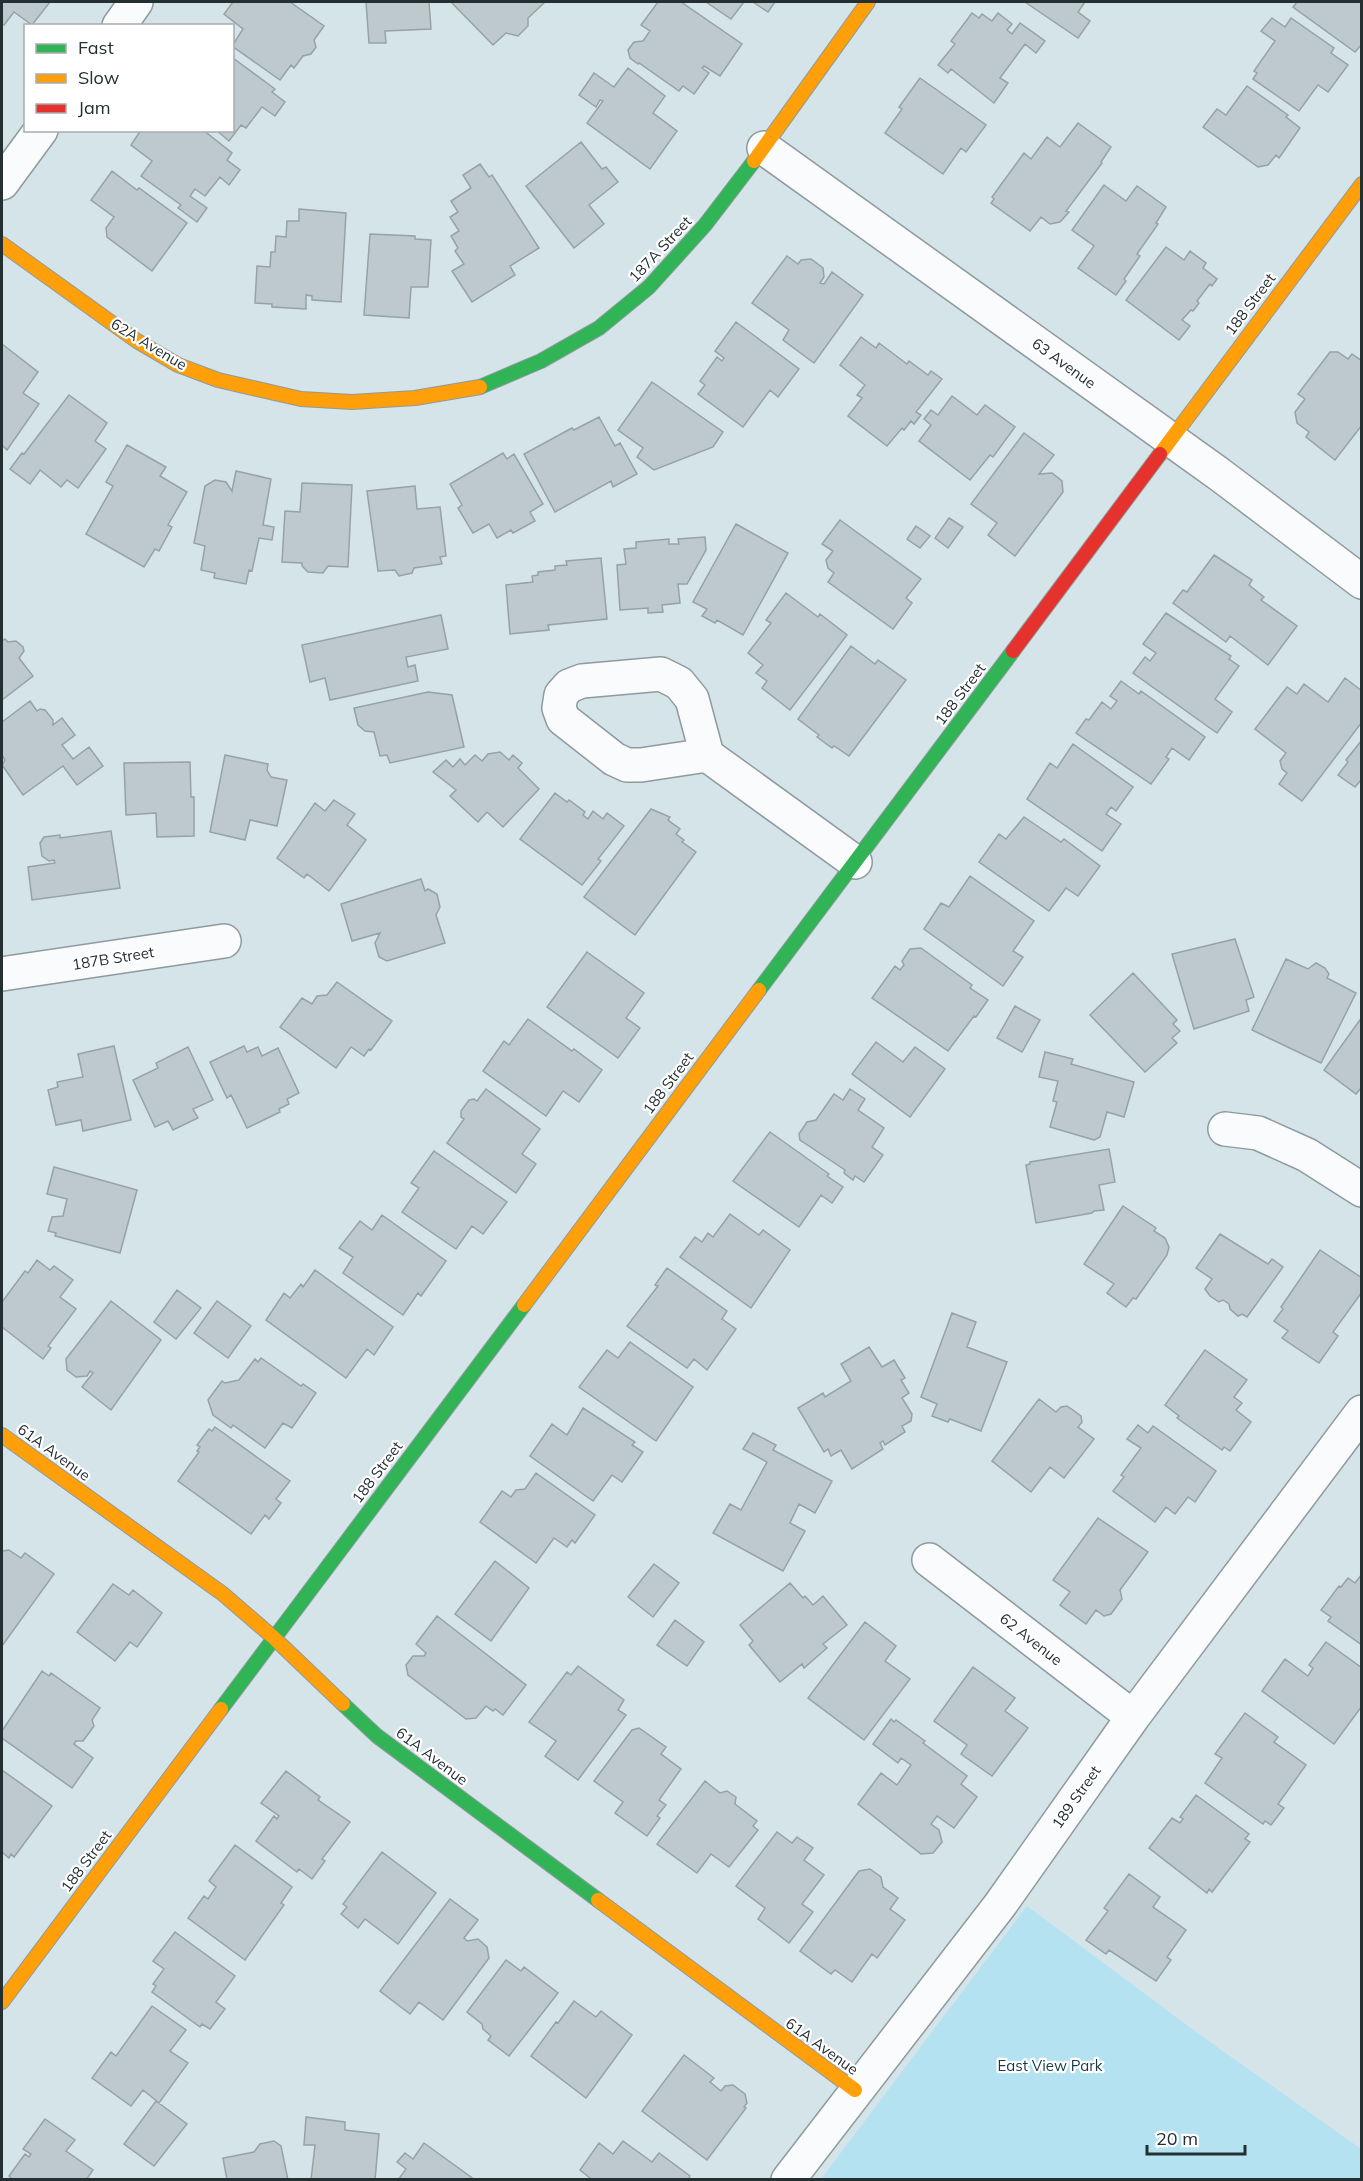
<svg xmlns="http://www.w3.org/2000/svg" width="1363" height="2181" font-family="Mulish,sans-serif">
	<style>
		.green { fill: #b4e2f1 }
		.building { fill: #bdc9cd; stroke: #96a2a6; stroke-width: 1.5 }
		.lines { fill: none; stroke-linecap: round; stroke-linejoin: round }
		.street-casing { stroke: #8e9a9e; stroke-width: 36 }
		.fast-casing { stroke: #8e9a9e; stroke-width: 16 }
		.slow-casing { stroke: #8e9a9e; stroke-width: 16 }
		.jam-casing { stroke: #8e9a9e; stroke-width: 16 }
		.street { stroke: #f9fbfc; stroke-width: 33 }
		.fast { stroke: #30b455; stroke-width: 14 }
		.slow { stroke: #ff9f0a; stroke-width: 14 }
		.jam { stroke: #e5322d; stroke-width: 14 }
		.labels { text-anchor: middle; dominant-baseline: central; stroke-width: 4.5; stroke-linejoin: round; paint-order: stroke }
		.street-label { font-size: 15px; fill: #242f32; stroke: #fff }
		.park-label { font-size: 15px; fill: #173a44; stroke: #fff }
	</style>
	<rect width="100%" height="100%" fill="#d4e4e9"/>
	<path class="green" d="M1027,1906L1196,2032L1361,2149V2179H821Z"/>
	<path class="building" d="M2,2H50L32,25L14,12L4,25H2Z
		M233,2H290L324,26L314,40L316,47L311,54L303,56L294,68L291,65L280,80L232,46L243,29L224,14Z
		M366,2H429L431,29L385,31L386,43H369Z
		M451,2H545L528,18V26L518,36L506,33L493,45Z
		M658,2H681L742,44L720,76L704,66L702,68L709,73L694,94L683,86L679,91L639,63L638,64L630,58L628,50L634,42L643,41L650,31L641,25Z
		M706,2H744L731,19Z
		M753,2H775L768,12Z
		M1025,2H1085L1078,12L1090,21L1078,38Z
		M1297,2H1362V44L1355,52L1293,7Z
		M972,13L979,18L982,14L992,21L998,13L1012,24L1007,30L1012,34L1020,23L1045,41L1036,53L1025,44L1000,78L1008,83L994,103L951,69L948,73L938,65L955,44L951,41Z
		M1272,18L1285,27L1291,18L1334,48L1331,53L1348,65L1328,92L1318,85L1299,111L1253,79L1257,73L1254,71L1275,41L1261,31Z
		M233,58L275,89L272,92L285,102L275,116L262,107L246,128L241,125L229,141L216,130H232Z
		M628,68L665,96L653,113L677,131L650,169L587,123L603,101L600,100L596,107L579,95L594,73L614,87Z
		M920,78L986,125L966,152L961,148L943,174L885,133L902,109L899,107Z
		M1247,86L1288,115L1286,117L1300,128L1279,158L1276,155L1268,165L1258,167L1203,127L1217,109L1226,115Z
		M1078,123L1111,147L1101,162L1102,163L1066,211L1069,212L1060,222L1050,224L1041,217L1030,231L991,203L994,199L992,197L1024,153L1031,159L1047,137L1060,147Z
		M141,130H203L232,153L227,160L240,170L229,185L220,177L205,196L195,189L190,196L207,208L197,222L178,208L181,205L141,176L152,161L131,145Z
		M581,142L602,169L606,167L618,182L589,205L604,224L574,248L526,186Z
		M480,164L489,177L492,175L539,248L510,266L515,275L472,302L452,271L464,264L455,251L458,248L451,236L459,231L450,217L458,212L451,201L471,188L463,175Z
		M112,171L137,190L139,188L187,223L152,271L107,237L106,228L114,217L91,200Z
		M1104,185L1126,201L1137,186L1166,207L1156,223L1158,224L1137,254L1140,256L1124,279L1126,281L1116,295L1078,268L1094,246L1072,230Z
		M299,209L346,213L341,302L312,300V296L306,295V309L272,307V304L255,303L257,266L270,267L271,252H275L276,236L286,237L287,221H299Z
		M370,234L415,236V239L431,240L428,287H411L409,318L364,315Z
		M1166,247L1184,260L1190,251L1206,263L1203,268L1217,279L1212,286L1210,284L1197,301L1199,303L1193,311L1191,310L1182,320L1190,326L1179,340L1126,300Z
		M787,256L798,264L801,260L811,259L823,268L824,277L820,283L824,284L832,272L863,295L814,363L783,340L789,330L752,303Z
		M736,322L799,369L778,397L770,390L743,427L698,394L705,385L700,381L717,357L722,361L724,358L715,351Z
		M861,337L876,348L879,343L907,364L909,361L928,375L931,371L942,379L916,412L921,415L914,424L911,421L904,430L902,428L887,446L848,416L862,398L857,395L865,385L840,365Z
		M2,344L38,372L23,393L39,404L7,450L2,445Z
		M1330,352H1338L1348,359L1352,354L1362,361V425L1335,460L1306,437L1309,432L1297,423L1295,412L1305,399L1298,394Z
		M652,382L723,432L713,447L654,470L637,457L643,448L618,430Z
		M69,395L107,423L95,441L106,449L78,488L67,480L61,487L40,470L30,484L10,469L22,453L24,454Z
		M952,396L977,415L985,405L1015,427L993,457L990,455L970,480L919,441L931,425L924,419L931,410L938,415Z
		M599,417L615,446L620,443L637,474L613,487L611,481L555,512L524,454L572,428L574,430Z
		M1024,433L1054,455L1039,474L1052,473L1062,481L1063,492L1015,556L988,535L997,523L971,504Z
		M127,445L166,467L160,476L187,492L168,525L172,527L159,551L155,549L144,567L86,534L113,486L106,482Z
		M503,453L507,459L514,454L543,504L530,512L535,521L513,533L511,530L497,538L489,524L473,533L458,508L462,505L450,484Z
		M236,471L271,479L263,525L274,527L272,540L259,538L252,571L249,570L246,584L214,578L215,573L201,570L205,546L194,543L205,486L215,480L226,482L232,491Z
		M302,483L352,485L348,567L328,566L323,573L308,572L302,566V563L282,562L285,511L300,512Z
		M415,486L417,509L440,507L446,556L440,557L442,564L414,568L412,573L399,576L395,570L378,571L367,491Z
		M949,518L963,527L948,548L935,538Z
		M840,520L921,579L906,598L912,603L893,629L828,582L834,573L828,568L826,560L833,551L822,544Z
		M736,524L788,553L743,635L717,620L715,623L702,616L707,609L693,602Z
		M916,526L930,536L920,548L907,539Z
		M705,537L706,550L687,584H678L680,603L662,605L663,612L648,613V608L620,610L617,565L626,564L624,549L636,548V542L669,539V544H679L678,539Z
		M1214,555L1252,580L1249,585L1264,597L1261,600L1297,626L1268,665L1230,636L1226,642L1173,603L1183,590L1187,592Z
		M601,558L607,619L548,625L549,630L510,634L506,585L533,582L532,576L538,575V572L555,570V566L567,565L566,561Z
		M786,593L818,617L820,614L847,635L790,710L762,688L767,681L756,673L763,665L748,653L771,623L766,620Z
		M1166,613L1231,656L1229,659L1239,666L1215,699L1232,712L1217,733L1133,673L1145,657L1150,661L1156,653L1143,644Z
		M441,615L448,649L406,657L408,667L415,665L418,681L330,700L325,678L310,682L302,645Z
		M5,639L8,642L16,641L23,647L24,651L19,658L33,676L2,700V641Z
		M851,646L875,664L878,660L906,680L849,756L834,746L832,748L817,737L819,735L798,719Z
		M1345,678L1362,691V722L1302,801L1279,784L1287,773L1282,769L1280,761L1286,753L1255,729L1287,687L1297,694L1304,684L1328,702Z
		M1121,681L1139,694L1141,691L1205,737L1189,760L1172,748L1166,757L1169,759L1151,784L1076,733L1086,719L1089,720L1102,702L1111,709L1117,701L1110,696Z
		M428,692L452,695L464,747L390,763L387,755L380,756L374,732L365,731L358,725L354,708Z
		M30,701L37,711L40,709L45,710L53,720V725L62,718L75,735L62,745L73,759L89,747L103,766L77,785L63,766L23,795L2,765L5,760L2,755V722Z
		M1362,740V779L1355,787L1338,775L1348,762L1346,760Z
		M1073,744L1133,787L1116,811L1111,807L1106,814L1121,824L1102,851L1027,799L1050,763L1057,768Z
		M500,752L509,760L513,755L522,763L518,768L539,789L503,827L487,812L478,822L450,796L456,790L433,772L446,760L453,767L460,759L465,765L475,755L482,761L488,754Z
		M225,755L268,764L267,770L271,777L287,780L277,826L250,820L245,840L210,832Z
		M190,762L191,797H194V836L157,837L156,813L126,815L124,763Z
		M555,793L567,802L569,800L585,812L583,815L588,819L593,811L603,819L607,813L624,826L598,859L601,861L582,885L520,839Z
		M334,800L355,814L347,825L366,840L329,891L307,874L304,878L277,858L315,803L325,811Z
		M651,809L670,817L668,820L680,829L676,834L684,840L682,842L696,852L635,935L584,897Z
		M1024,817L1061,842L1064,839L1100,866L1078,896L1066,888L1049,911L979,862L999,834L1006,839Z
		M111,831L120,888L32,900L28,867L55,863L54,860L49,861L42,856L40,843L44,837L60,835V838Z
		M970,876L1034,921L1013,951L1023,957L1003,986L924,929L941,903L949,907Z
		M421,879L425,891L428,889L437,894L440,907L436,915L445,943L387,961L379,957L375,943L380,933L352,941L341,904Z
		M1235,939L1254,997L1246,1000L1249,1011L1194,1029L1172,954Z
		M921,948L972,985L970,988L988,1000L976,1017L974,1016L948,1051L872,998L895,966L900,970L904,965L902,961L910,949Z
		M587,952L644,993L626,1018L640,1028L618,1058L547,1007Z
		M1286,959L1308,969L1316,963L1325,968L1329,974L1327,978L1356,993L1321,1063L1252,1030Z
		M1133,973L1177,1020L1173,1024L1180,1031L1172,1038L1177,1043L1145,1072L1090,1015Z
		M337,982L392,1021L371,1050L369,1049L364,1056L351,1047L336,1068L280,1027L302,998L312,1004L317,996L327,995Z
		M1015,1006L1040,1020L1022,1052L997,1038Z
		M1362,1017V1087L1356,1094L1324,1070Z
		M528,1019L572,1051L574,1049L602,1070L579,1102L563,1091L546,1116L483,1071L504,1041L509,1045Z
		M876,1042L903,1062L915,1047L945,1069L910,1117L852,1074Z
		M114,1046L131,1120L83,1131L81,1120L56,1125L48,1090L58,1087L57,1082L83,1077L78,1054Z
		M244,1046L247,1052L258,1047L262,1056L278,1048L299,1093L287,1099L289,1104L279,1109L280,1112L247,1128L231,1095L227,1098L210,1062Z
		M188,1047L213,1100L193,1109L198,1118L173,1130L168,1121L155,1127L133,1080L158,1068L156,1063Z
		M1045,1052L1073,1059L1071,1064L1134,1082L1124,1117L1107,1112L1100,1137L1094,1140L1050,1127L1057,1102L1053,1101L1058,1081L1039,1077Z
		M486,1089L540,1129L522,1154L536,1164L516,1193L447,1143L464,1119L461,1117V1111L469,1100L474,1099L477,1101Z
		M850,1089L865,1099L858,1110L884,1128L872,1147L883,1155L864,1182L855,1176L853,1180L844,1173L845,1170L800,1140L799,1134L807,1122L816,1120L834,1094L843,1100Z
		M770,1132L829,1174L827,1176L843,1187L832,1203L821,1195L799,1227L733,1181Z
		M1109,1149L1115,1182L1099,1185L1104,1210L1094,1211L1092,1213L1036,1223L1026,1165L1030,1164V1162Z
		M434,1151L507,1202L483,1234L472,1226L456,1249L402,1212L419,1188L411,1183Z
		M54,1167L137,1190L120,1253L55,1236L56,1233L48,1231L52,1217L63,1216L67,1199L47,1194Z
		M1123,1206L1156,1228L1154,1231L1165,1238L1169,1247L1167,1255L1136,1299L1133,1298L1126,1307L1107,1293L1114,1284L1084,1264Z
		M730,1214L759,1235L763,1230L790,1250L751,1308L680,1257L695,1237L702,1242L708,1233L713,1237Z
		M382,1215L446,1261L421,1296L418,1293L403,1315L343,1273L353,1257L339,1248L360,1221L372,1230Z
		M1220,1234L1268,1264L1272,1259L1283,1267L1247,1317L1242,1314L1238,1316L1230,1309L1229,1304L1223,1300L1219,1302L1210,1296L1205,1289L1212,1279L1196,1268Z
		M1320,1250L1362,1278V1292L1333,1332L1338,1336L1319,1363L1282,1338L1288,1331L1274,1321L1283,1309L1281,1307Z
		M37,1260L50,1270L54,1266L73,1280L60,1297L76,1309L48,1346L51,1348L43,1359L2,1327V1302L25,1271L28,1273Z
		M667,1268L727,1311L722,1319L736,1329L707,1370L694,1359L687,1368L627,1326L658,1286L655,1285Z
		M315,1270L393,1327L374,1355L367,1349L346,1378L266,1320L284,1293L290,1298L301,1284L303,1287Z
		M177,1290L201,1308L176,1339L154,1322Z
		M111,1301L161,1340L111,1410L82,1387L93,1373L90,1371L87,1376L76,1377L67,1370L66,1359Z
		M217,1301L251,1326L228,1358L194,1333Z
		M952,1313L976,1322L967,1347L1007,1362L981,1431L950,1419L948,1422L932,1416L937,1404L921,1397Z
		M630,1342L693,1387L656,1441L579,1387L607,1350L618,1358Z
		M869,1347L882,1367L894,1360L905,1378L901,1380L909,1393L902,1398L912,1414L911,1421L902,1426L905,1432L885,1445L883,1441L880,1443L883,1449L852,1469L841,1450L831,1456L828,1449L824,1452L798,1408L823,1393L825,1397L851,1381L841,1364Z
		M1205,1350L1247,1380L1234,1397L1242,1403L1236,1410L1251,1422L1230,1451L1224,1447L1222,1450L1177,1418L1179,1416L1165,1405Z
		M261,1358L301,1386L303,1384L316,1393L292,1428L283,1423L265,1448L233,1425L231,1428L213,1415L208,1400L222,1381L225,1383L239,1380L255,1359L258,1362Z
		M1039,1399L1056,1412L1061,1407L1067,1406L1081,1416L1082,1422L1078,1427L1094,1439L1064,1478L1050,1467L1031,1492L992,1461Z
		M583,1408L635,1442L632,1445L643,1452L622,1482L612,1475L593,1501L530,1456L552,1424L567,1435Z
		M1138,1425L1148,1433L1153,1426L1216,1471L1195,1502L1188,1497L1175,1514L1166,1507L1155,1522L1113,1491L1124,1477L1121,1475L1141,1448L1127,1439Z
		M215,1427L290,1481L276,1499L281,1503L269,1519L265,1515L251,1534L178,1481L199,1452L197,1451L200,1447L197,1445L209,1429L212,1431Z
		M753,1433L776,1445L773,1450L832,1481L815,1513L799,1504L790,1523L805,1531L783,1571L713,1533L730,1504L741,1510L767,1462L743,1449Z
		M536,1473L595,1515L575,1543L572,1540L567,1547L554,1538L536,1563L480,1522L502,1491L511,1497L516,1490L525,1489Z
		M1098,1518L1148,1552L1120,1590L1122,1599L1111,1614L1104,1616L1096,1610L1086,1624L1060,1605L1070,1592L1053,1580Z
		M9,1550L21,1558L25,1553L54,1574L2,1646V1551Z
		M495,1561L529,1588L491,1641L455,1614Z
		M654,1564L679,1583L653,1617L628,1597Z
		M1362,1574V1645L1328,1621L1331,1617L1321,1610L1339,1586L1341,1587L1348,1578L1355,1583Z
		M790,1583L803,1598L805,1596L813,1605L823,1596L847,1625L823,1644L827,1648L804,1668L802,1664L780,1682L749,1645L753,1641L740,1625Z
		M113,1584L129,1595L133,1590L162,1613L137,1647L130,1642L115,1661L77,1632Z
		M437,1616L526,1685L503,1715L495,1709L493,1711L486,1706L476,1718L466,1719L408,1675L406,1665L413,1656H424L426,1653L416,1644Z
		M675,1620L704,1642L687,1666L657,1645Z
		M865,1622L896,1646L885,1661L910,1679L864,1740L808,1698Z
		M1326,1642L1362,1668V1706L1334,1744L1262,1691L1285,1659L1308,1676L1313,1668L1309,1665Z
		M578,1666L624,1700L618,1710L626,1715L578,1780L545,1756L556,1741L529,1722L567,1672L571,1675Z
		M973,1667L1015,1698L1005,1711L1028,1728L992,1776L961,1754L967,1745L934,1721Z
		M42,1671L49,1676L51,1673L100,1708L92,1720L94,1726L83,1741H76L74,1744L93,1758L72,1788L2,1738V1731Z
		M1245,1713L1278,1737L1274,1742L1306,1765L1278,1804L1284,1808L1271,1825L1265,1821L1263,1824L1205,1783L1222,1758L1215,1754Z
		M891,1719L894,1722L896,1720L925,1741L923,1743L967,1776L961,1784L977,1797L954,1828L937,1816L931,1824L939,1830L942,1842L933,1853L921,1854L858,1804L881,1773L897,1785L911,1765L901,1758L898,1763L873,1744Z
		M639,1728L666,1747L661,1754L681,1769L659,1800L666,1805L657,1816L660,1818L647,1836L615,1813L623,1802L594,1781L632,1730Z
		M2,1770L52,1806L14,1857L11,1854L9,1858L2,1852Z
		M286,1771L320,1797L318,1800L350,1822L322,1859L325,1861L312,1879L299,1869L297,1872L256,1841L274,1816L277,1819L279,1816L261,1803Z
		M705,1781L720,1793L727,1791L736,1797L735,1804L757,1821L753,1826L758,1830L729,1867L711,1854L697,1873L657,1844Z
		M1196,1795L1249,1834L1245,1839L1250,1842L1212,1892L1209,1889L1207,1893L1149,1848L1172,1818L1180,1823L1183,1819L1180,1817Z
		M777,1832L792,1843L797,1837L813,1848L804,1860L824,1875L802,1904L813,1912L789,1943L758,1919L765,1908L736,1886Z
		M235,1845L292,1887L281,1903L284,1905L245,1960L188,1918L204,1896L208,1899L216,1887L209,1881Z
		M382,1852L436,1893L398,1944L365,1919L358,1928L341,1914L347,1907L343,1904Z
		M870,1869L881,1877L883,1887L898,1898L890,1909L905,1920L877,1958L872,1954L852,1982L835,1970L831,1974L800,1951L859,1871Z
		M1129,1874L1160,1897L1153,1907L1186,1930L1167,1957L1171,1960L1156,1981L1109,1950L1106,1954L1086,1940L1108,1911L1104,1908Z
		M450,1899L478,1920L464,1938L467,1941L478,1939L487,1947L489,1958L443,2020L419,2002L410,2014L380,1991Z
		M175,1932L235,1976L216,2002L225,2009L210,2029L202,2024L200,2027L152,1992L156,1986L153,1984L164,1969L153,1961Z
		M506,1960L521,1971L524,1967L558,1993L509,2056L488,2040L491,2036L483,2029L482,2024L467,2012Z
		M574,2001L596,2017L601,2011L632,2035L586,2098L531,2056L556,2022L558,2023Z
		M152,2006L186,2030L170,2051L188,2063L159,2103L143,2090L131,2106L92,2078L111,2052L116,2056Z
		M684,2055L714,2078L710,2082L721,2091L725,2086L733,2085L745,2094L747,2103L744,2107L746,2108L707,2160L642,2111Z
		M156,2101L187,2124L154,2166L124,2144Z
		M306,2117L345,2122V2130L379,2134L375,2180H311L315,2145H304Z
		M45,2119L75,2140L66,2151L93,2170L86,2180H13L9,2176L25,2154L29,2157L31,2154L23,2149Z
		M274,2141L281,2146L288,2180H227L223,2158L254,2152L260,2144Z
		M623,2141L652,2162L659,2153L690,2176L688,2180H586L590,2178L580,2170L599,2143L613,2154Z
		M424,2143L475,2180H398L406,2169L397,2162L405,2153L413,2159Z"/>
	<g class="lines">
		<defs>
			<path id="street" d="M119,26L136,2
				M764,148L1219,474L1362,582
				M2,183L41,130
				M707,755L641,765H627L614,759L563,719L559,708L561,695L569,686L582,681L661,674L679,683L692,699L707,755L855,862
				M2,974L224,941
				M1225,1129L1258,1133L1307,1155L1362,1190
				M929,1560L1133,1717
				M788,2180L1000,1905L1133,1717L1362,1412"/>
			<path id="fast" d="M480,387L541,361L599,328L649,287L705,225L754,161
				M759,990L1013,651
				M343,1704L377,1736L598,1900
				M221,1709L524,1305"/>
			<path id="slow" d="M754,161L868,2
				M2,244L137,341L178,365L218,380L301,399L352,402L415,398L480,387
				M1160,454L1362,184
				M524,1305L759,990
				M2,1435L223,1594L274,1638L343,1704
				M598,1900L855,2090
				M2,2002L221,1709"/>
			<path id="jam" d="M1013,651L1160,454"/>
		</defs>
		<use href="#street" class="street-casing"/>
		<use href="#fast" class="fast-casing"/>
		<use href="#slow" class="slow-casing"/>
		<use href="#jam" class="jam-casing"/>
		<use href="#street" class="street"/>
		<use href="#fast" class="fast"/>
		<use href="#slow" class="slow"/>
		<use href="#jam" class="jam"/>
	</g>
	<g class="labels">
		<g class="street-label">
			<text transform="translate(660 249) rotate(-47)">187A Street</text>
			<text transform="translate(1250 304) rotate(-53)">188 Street</text>
			<text transform="translate(149 344) rotate(31)">62A Avenue</text>
			<text transform="translate(1064 363) rotate(36)">63 Avenue</text>
			<text transform="translate(960 694) rotate(-53)">188 Street</text>
			<text transform="translate(113 958) rotate(-9)">187B Street</text>
			<text transform="translate(668 1083) rotate(-53)">188 Street</text>
			<text transform="translate(54 1452) rotate(36)">61A Avenue</text>
			<text transform="translate(377 1472) rotate(-53)">188 Street</text>
			<text transform="translate(1031 1639) rotate(38)">62 Avenue</text>
			<text transform="translate(432 1756) rotate(37)">61A Avenue</text>
			<text transform="translate(1076 1797) rotate(-55)">189 Street</text>
			<text transform="translate(86 1861) rotate(-53)">188 Street</text>
			<text transform="translate(822 2046) rotate(36)">61A Avenue</text>
		</g>
		<g class="park-label">
			<text x="1050" y="2065">East View Park</text>
		</g>
	</g>
	<rect width="1363" height="2181" fill="none" stroke="#242f32" stroke-width="6"/>
	<rect x="24" y="24" width="210" height="108" fill="#ffffff" stroke="#a7acad" stroke-width="1.5"/>
	<rect x="36" y="44" width="30" height="9" fill="#30b455" stroke="#a7acad" stroke-width="1.5"/>
	<text x="78" y="54" font-size="18" fill="#242f32">Fast</text>
	<rect x="36" y="74" width="30" height="9" fill="#ff9f0a" stroke="#a7acad" stroke-width="1.5"/>
	<text x="78" y="84" font-size="18" fill="#242f32">Slow</text>
	<rect x="36" y="104" width="30" height="9" fill="#e5322d" stroke="#a7acad" stroke-width="1.5"/>
	<text x="78" y="114" font-size="18" fill="#242f32">Jam</text>
	<path d="M1147 2145v9h98v-9" fill="none" stroke="#242f32" stroke-width="3"/>
	<text x="1156" y="2145" font-size="18" fill="#242f32" stroke="#ffffff" stroke-width="4.5" paint-order="stroke">20 m</text>
</svg>
